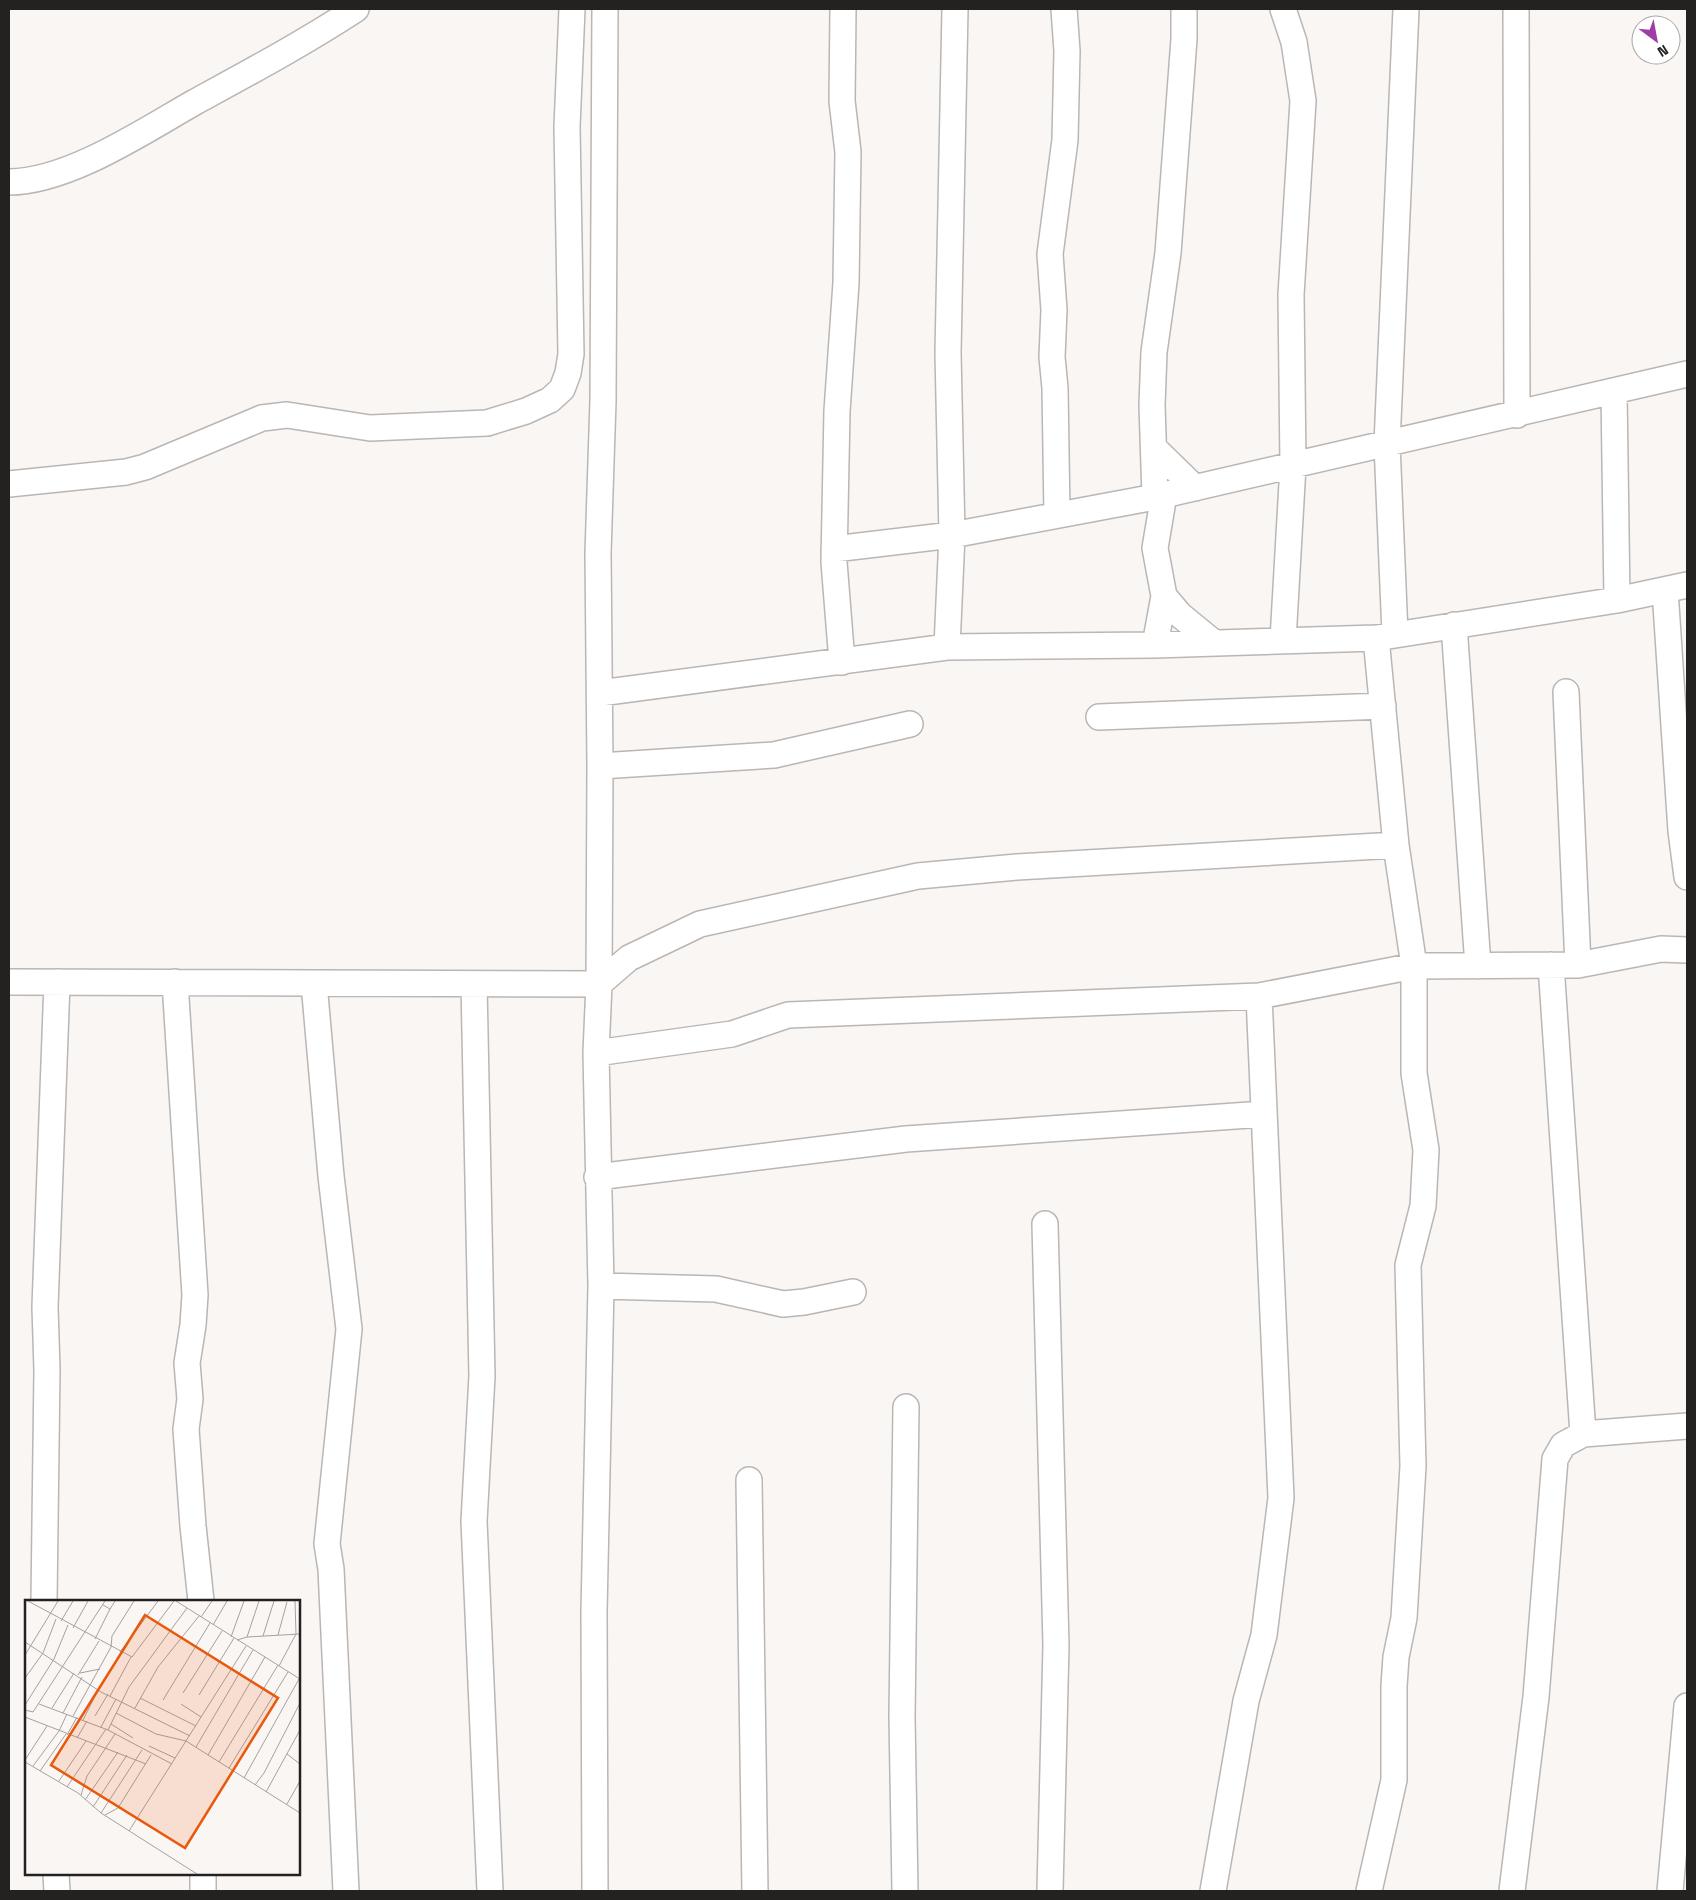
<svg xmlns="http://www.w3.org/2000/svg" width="1696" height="1900" font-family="'Space Grotesk',sans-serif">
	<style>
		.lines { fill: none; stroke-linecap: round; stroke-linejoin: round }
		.minor-casing { stroke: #bab6b4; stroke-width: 28 }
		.minor { stroke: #fff; stroke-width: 25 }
		.inset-road { fill: none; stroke: #a4a1a0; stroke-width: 1 }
		.view { fill: #e8590c; fill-opacity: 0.15; stroke: #e8590c; stroke-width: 2.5 }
		.inset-edge { fill: none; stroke: #232221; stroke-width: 2.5 }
	</style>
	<rect width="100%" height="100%" fill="#faf6f4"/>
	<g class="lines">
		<defs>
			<path id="minor" d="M1516,9L1517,415
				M9,182C68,182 144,131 195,102C250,72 304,43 356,9
				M1614,392L1617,600
				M1154,448L1195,488
				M9,484L126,472L145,467L262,418L287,415L370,428L487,423L526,411L550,400L562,389L568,373L571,354L567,127L572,9
				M1155,497L1152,405L1154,352L1168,253L1184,39V9
				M1057,515L1055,388L1052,357L1054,310L1050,254L1065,140L1067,51L1064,9
				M834,549L952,535L1155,497L1687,374
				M1665,590L1681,831L1687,877
				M1164,596L1180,615L1213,642
				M1454,625L1478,966
				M1395,634L1387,444L1406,9
				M1283,640L1293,466L1291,295L1303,101L1294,42L1283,9
				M1155,645L1164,596L1155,548L1164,495
				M947,647L952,535L948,353L955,9
				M842,662L834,562L837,411L846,283L848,152L842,101L843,9
				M1566,692L1578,965
				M600,693L947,647L1155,645L1376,638L1617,600L1687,585
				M1099,717L1383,706
				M600,766L774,755L910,724
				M1551,965L1583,1434
				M9,982L599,984L629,958L700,924L918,876L1017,867L1396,845
				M175,982L195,1295L193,1325L187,1363L190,1399L186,1429L193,1526L201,1601
				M314,983L331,1176L349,1329L327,1544L331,1569L346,1891
				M474,984L482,1376L474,1521L490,1891
				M596,1053L732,1034L788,1015L1259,996L1414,966L1578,965L1661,949L1687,950
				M597,1177L906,1139L1264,1114
				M1045,1224L1056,1645L1050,1891
				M601,1286L716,1289L783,1304L804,1302L853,1292
				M749,1480L755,1891
				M44,1601L47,1370L45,1307L57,982
				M56,1874L57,1891
				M203,1874V1891
				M595,1891L594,1612L601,1286L596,1053L599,984L600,766L598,553L603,401L605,9
				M905,1891L902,1717L906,1407
				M1213,1891L1246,1701L1264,1635L1281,1498L1259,996
				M1369,1891L1394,1780V1686L1396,1657L1404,1618L1413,1466L1408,1265L1423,1206L1426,1150L1414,1073V966L1396,845L1376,638
				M1512,1891L1536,1697L1555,1459L1563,1445L1583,1434L1687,1426
				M1670,1891L1687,1706"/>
		</defs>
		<use href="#minor" class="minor-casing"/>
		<use href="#minor" class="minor"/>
	</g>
	<g transform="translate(25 1600)">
		<rect width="275" height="275" fill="#faf6f4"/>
		<path class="inset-road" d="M3,1L107,57L149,1M151,1L275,79M78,5L85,9L90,1M176,17L187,1M36,21L48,1M188,25L202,1M48,28L63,1M253,35L262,2M238,36L249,1M206,37L219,1M222,37L234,1M70,39L85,9M212,40L222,37L275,34M0,42L76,92L165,136M95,52L133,1M0,55L33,1M254,66L271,34L270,1M55,73L75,69M53,75L74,41M0,78L18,53L31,19M158,93L197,31M174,95L209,38M85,96L106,57M115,98L171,126M138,100L185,23M14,104L83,130L147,164M156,104L176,117M0,105L29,59L43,25M27,108L49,73M110,108L133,67L174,16M0,110L8,112L80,1M38,113L57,77M91,113L131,134L161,141L275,213M48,116L86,47L87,36L109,1M70,116L83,94M0,117L121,164M58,120L73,90M86,124L108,138M76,127L91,99M83,130L104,87L162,8M42,135L52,117M52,138L62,121M124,146L150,158M171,147L228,50M262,154L275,164M183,155L240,57M0,160L22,126M0,162L53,193L76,213L172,274M194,162L253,65M8,166L34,131L42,114M204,168L263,72M15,171L41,134M219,178L274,79M34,181L61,141M230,185L239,173L275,103M42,187L81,129M241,192L275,130M56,195L62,176L90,134M60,200L93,152M262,204L275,181M68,207L102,155M76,213L117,150M80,215L93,208L126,155M104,231L221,46"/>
		<path class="view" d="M120,15L253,98L160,248L26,165Z"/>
		<rect width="275" height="275" class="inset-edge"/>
	</g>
	<rect width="1696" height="1900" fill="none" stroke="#232221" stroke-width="20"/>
	<g transform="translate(1656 40) rotate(148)"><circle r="24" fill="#ffffff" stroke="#a7a7a6"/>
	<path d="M0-4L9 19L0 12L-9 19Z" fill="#9d3da5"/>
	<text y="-8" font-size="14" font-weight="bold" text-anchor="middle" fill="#232221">N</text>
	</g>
</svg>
